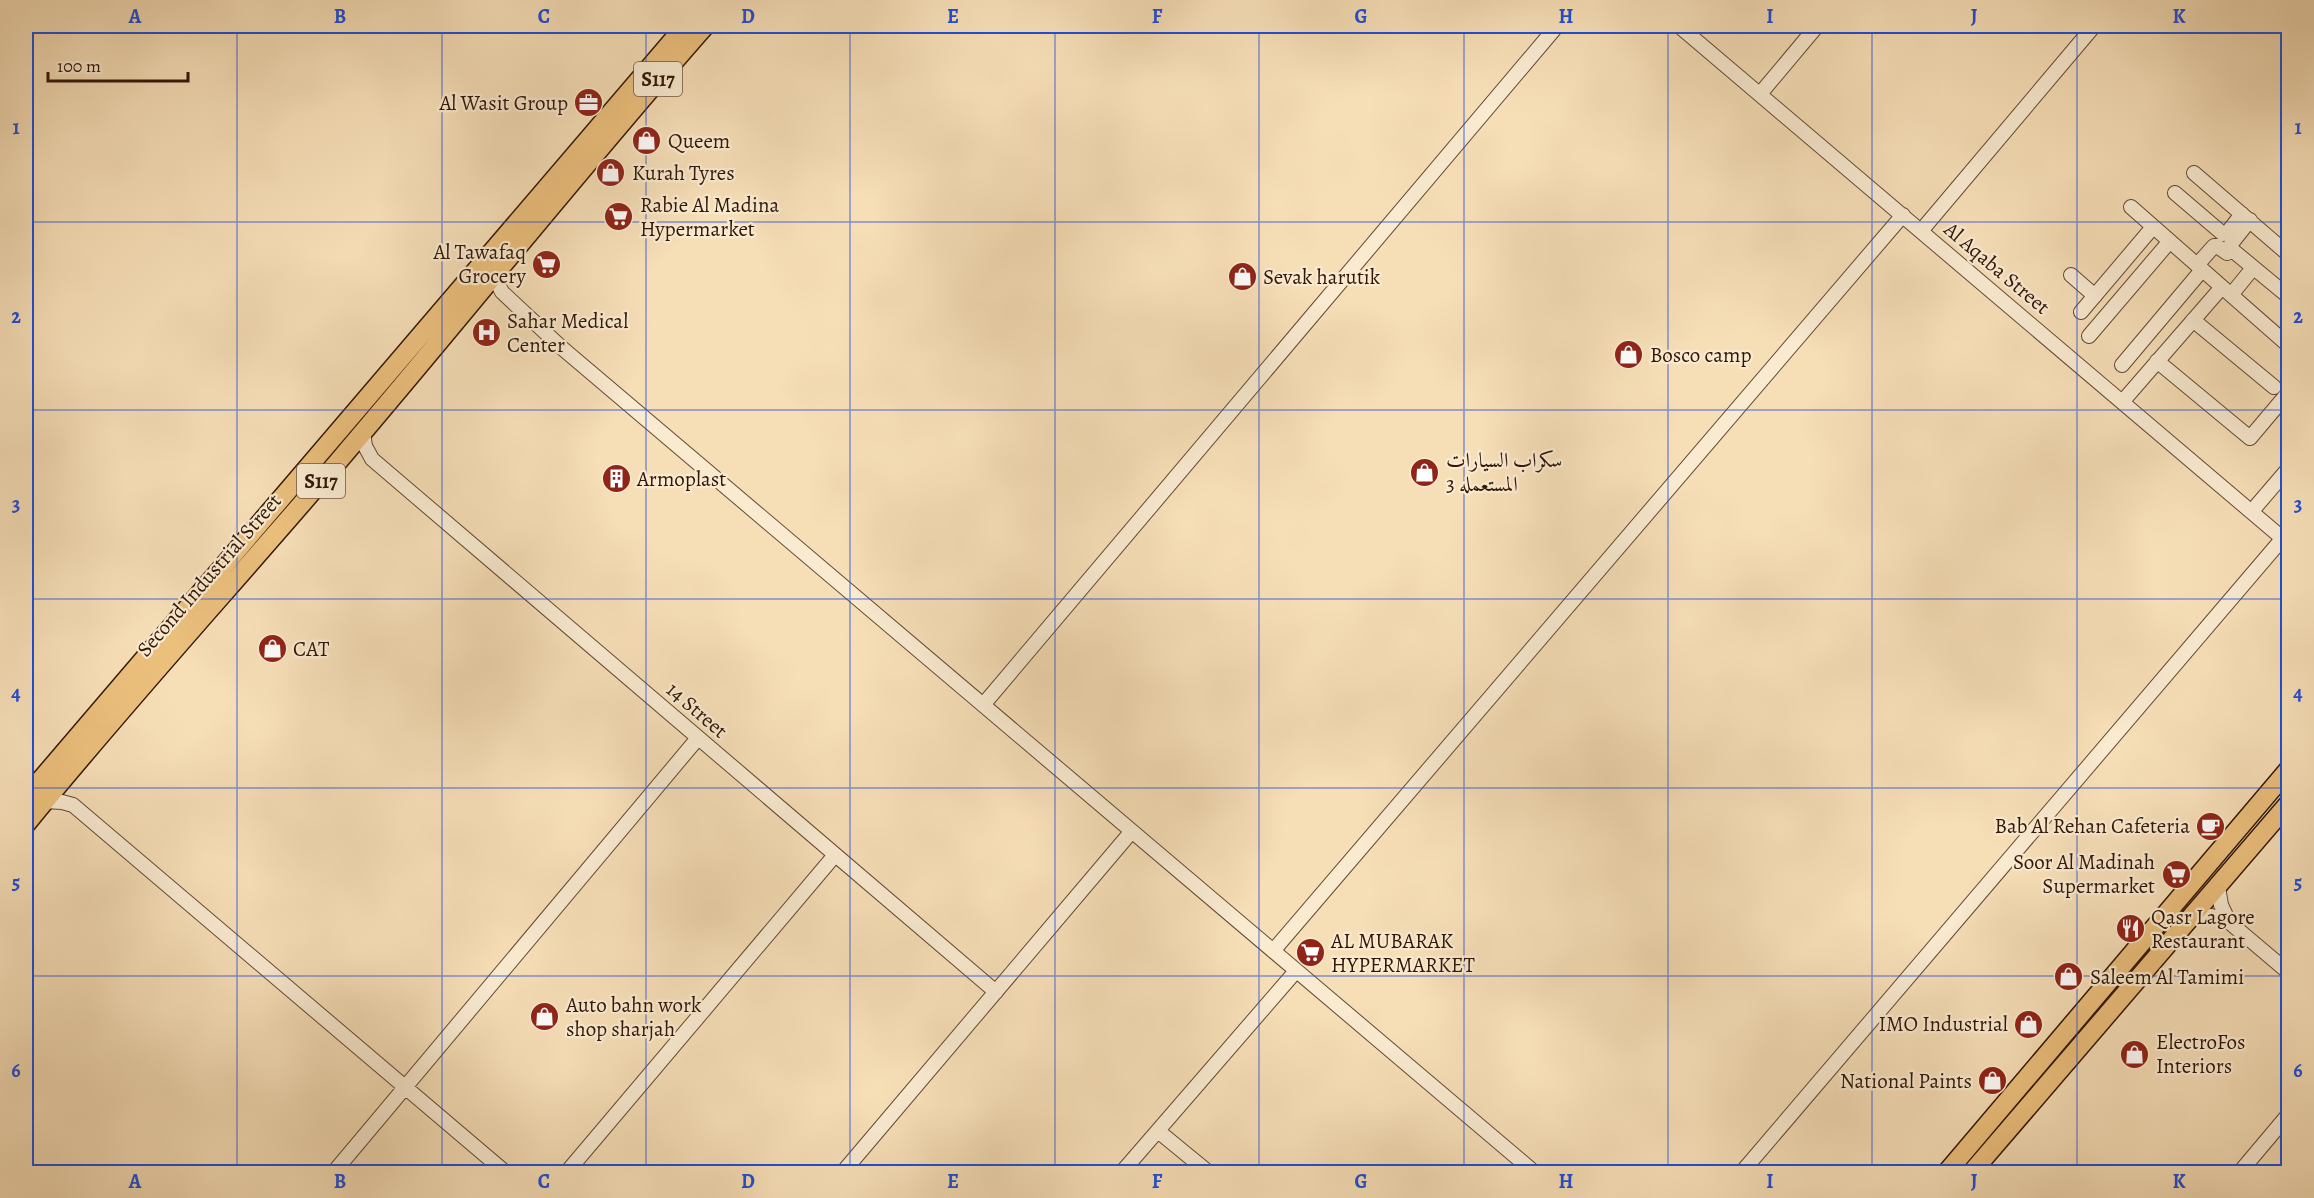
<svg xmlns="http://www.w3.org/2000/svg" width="2314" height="1198" font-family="Alegreya,Amiri,serif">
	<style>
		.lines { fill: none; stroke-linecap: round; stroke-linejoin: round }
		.minor-casing { stroke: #634934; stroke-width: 16 }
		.major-casing { stroke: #321708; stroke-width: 21 }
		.minor { stroke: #f9ead0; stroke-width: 14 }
		.major { stroke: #ebbf7c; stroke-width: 18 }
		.grid { fill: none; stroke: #1d4ed8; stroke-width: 1.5; stroke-opacity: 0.55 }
		.labels { text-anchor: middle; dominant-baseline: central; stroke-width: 4.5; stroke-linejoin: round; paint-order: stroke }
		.shield { fill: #f9ead0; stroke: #6e5644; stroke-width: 1.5 }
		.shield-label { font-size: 20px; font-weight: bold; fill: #321708 }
		.poi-label { font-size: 21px; fill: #321708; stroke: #f9ead0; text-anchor: start }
		.street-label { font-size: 21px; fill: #321708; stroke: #f9ead0 }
		.neatline { fill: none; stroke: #1d4ed8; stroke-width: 2 }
		.grid-label { font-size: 20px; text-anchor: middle; font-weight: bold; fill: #1d4ed8 }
	</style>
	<rect width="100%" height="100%" fill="#f6deb7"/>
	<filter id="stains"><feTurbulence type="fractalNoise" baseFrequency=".00333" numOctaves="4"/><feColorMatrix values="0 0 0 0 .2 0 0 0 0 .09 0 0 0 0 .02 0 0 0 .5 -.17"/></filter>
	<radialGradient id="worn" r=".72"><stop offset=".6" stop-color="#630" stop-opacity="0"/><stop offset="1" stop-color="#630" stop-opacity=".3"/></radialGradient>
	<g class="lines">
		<defs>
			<path id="minor" d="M1679,26L2288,543
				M1760,94L1817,26
				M2194,173L2288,254
				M2175,193L2223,234L2227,233L2242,214
				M2131,207L2288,345
				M2250,220L2231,244V249L2288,296
				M1921,231L2094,26
				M2197,265L2214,246H2217L2227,253L2233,251
				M498,268V284L502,292L562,348L1534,1172
				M2071,275L2095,296
				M2231,295L2253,268
				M2081,312L2153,227
				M2193,320L2274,387
				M2089,336L2170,241
				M2157,361L2250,438L2288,393
				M2122,365L2202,270
				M2123,401L2222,287
				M363,432L365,446L372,459L996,992
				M2252,511L2288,469
				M983,705L1557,26
				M44,801L62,802L73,805L505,1172
				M2218,887L2221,905L2229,922
				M2191,918L2211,916L2229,922L2288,972
				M1273,951L1903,215
				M1158,1131L1208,1172
				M334,1172L698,738
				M567,1172L835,855
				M843,1172L1132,831
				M1122,1172L1296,971
				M1742,1172L2283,538
				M2240,1172L2288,1115"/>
			<path id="major" d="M26,797L685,26
				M26,824C128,699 237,580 342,457C464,314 581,167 705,26
				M1947,1172L2288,770
				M1972,1172L2288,804"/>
		</defs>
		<use href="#minor" class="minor-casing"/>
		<use href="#major" class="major-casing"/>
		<use href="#minor" class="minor"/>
		<use href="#major" class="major"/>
	</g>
	<path class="grid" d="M237,26V1172M442,26V1172M646,26V1172M850,26V1172M1055,26V1172M1259,26V1172M1464,26V1172M1668,26V1172M1872,26V1172M2077,26V1172M26,222H2288M26,410H2288M26,599H2288M26,788H2288M26,976H2288"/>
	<defs>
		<symbol id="office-disc" viewBox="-11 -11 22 22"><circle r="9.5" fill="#8f2418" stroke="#f9ead0"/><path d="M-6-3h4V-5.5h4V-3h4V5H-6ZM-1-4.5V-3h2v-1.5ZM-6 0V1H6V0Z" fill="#fff"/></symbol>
		<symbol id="shop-disc" viewBox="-11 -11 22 22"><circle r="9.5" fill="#8f2418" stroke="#f9ead0"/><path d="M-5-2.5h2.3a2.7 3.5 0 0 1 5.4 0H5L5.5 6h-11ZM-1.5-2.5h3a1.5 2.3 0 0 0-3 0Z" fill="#fff"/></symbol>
		<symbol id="supermarket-disc" viewBox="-11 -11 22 22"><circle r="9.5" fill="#8f2418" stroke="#f9ead0"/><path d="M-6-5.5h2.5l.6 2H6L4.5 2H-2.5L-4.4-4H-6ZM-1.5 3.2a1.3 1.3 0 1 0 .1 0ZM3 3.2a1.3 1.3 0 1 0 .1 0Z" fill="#fff"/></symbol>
		<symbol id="hospital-disc" viewBox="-11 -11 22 22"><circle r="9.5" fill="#8f2418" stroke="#f9ead0"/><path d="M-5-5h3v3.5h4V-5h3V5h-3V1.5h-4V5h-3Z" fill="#fff"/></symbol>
		<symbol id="building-disc" viewBox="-11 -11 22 22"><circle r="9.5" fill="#8f2418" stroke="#f9ead0"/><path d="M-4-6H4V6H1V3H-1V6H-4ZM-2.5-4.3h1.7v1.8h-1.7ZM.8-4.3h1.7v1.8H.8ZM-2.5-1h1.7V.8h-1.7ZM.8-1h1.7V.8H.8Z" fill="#fff"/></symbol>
		<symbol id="cafe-disc" viewBox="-11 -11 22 22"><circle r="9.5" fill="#8f2418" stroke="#f9ead0"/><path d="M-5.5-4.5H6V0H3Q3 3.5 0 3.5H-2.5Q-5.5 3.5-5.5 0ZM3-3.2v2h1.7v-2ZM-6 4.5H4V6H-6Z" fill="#fff"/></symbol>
		<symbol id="restaurant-disc" viewBox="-11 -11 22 22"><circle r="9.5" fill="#8f2418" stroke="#f9ead0"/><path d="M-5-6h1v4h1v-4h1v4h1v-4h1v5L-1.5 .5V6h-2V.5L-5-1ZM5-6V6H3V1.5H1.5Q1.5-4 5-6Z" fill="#fff"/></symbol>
	</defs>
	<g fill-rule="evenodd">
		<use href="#office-disc" x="572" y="86" width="33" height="33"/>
		<use href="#shop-disc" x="630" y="124" width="33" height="33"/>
		<use href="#shop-disc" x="594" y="156" width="33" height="33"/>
		<use href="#supermarket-disc" x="602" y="200" width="33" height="33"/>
		<use href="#supermarket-disc" x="530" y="248" width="33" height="33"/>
		<use href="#shop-disc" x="1226" y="260" width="33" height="33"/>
		<use href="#hospital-disc" x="470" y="316" width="33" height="33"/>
		<use href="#shop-disc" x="1612" y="338" width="33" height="33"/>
		<use href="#shop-disc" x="1408" y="456" width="33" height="33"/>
		<use href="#building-disc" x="600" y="462" width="33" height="33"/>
		<use href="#shop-disc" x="256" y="632" width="33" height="33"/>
		<use href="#cafe-disc" x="2194" y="810" width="33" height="33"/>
		<use href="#supermarket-disc" x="2160" y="858" width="33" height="33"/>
		<use href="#restaurant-disc" x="2114" y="912" width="33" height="33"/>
		<use href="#supermarket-disc" x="1294" y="936" width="33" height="33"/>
		<use href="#shop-disc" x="2052" y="960" width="33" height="33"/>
		<use href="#shop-disc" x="528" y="1000" width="33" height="33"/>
		<use href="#shop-disc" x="2012" y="1008" width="33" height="33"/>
		<use href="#shop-disc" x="2118" y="1038" width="33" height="33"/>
		<use href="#shop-disc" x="1976" y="1064" width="33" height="33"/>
	</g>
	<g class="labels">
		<g class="shield">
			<rect x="634" y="62" width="48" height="34" rx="4.5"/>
			<rect x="297" y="464" width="48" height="34" rx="4.5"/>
		</g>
		<g class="shield-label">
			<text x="658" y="79">S117</text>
			<text x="321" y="481">S117</text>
		</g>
		<g class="poi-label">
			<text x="568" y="103" text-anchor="end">Al Wasit Group</text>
			<text x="668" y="141">Queem</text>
			<text x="632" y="173">Kurah Tyres</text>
			<text x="640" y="205">Rabie Al Madina<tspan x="640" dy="24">Hypermarket</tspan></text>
			<text x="526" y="252" text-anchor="end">Al Tawafaq<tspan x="526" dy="24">Grocery</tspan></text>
			<text x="1263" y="277">Sevak harutik</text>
			<text x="507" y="321">Sahar Medical<tspan x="507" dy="24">Center</tspan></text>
			<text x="1650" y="355">Bosco camp</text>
			<text x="1446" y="460">سكراب السيارات<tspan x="1446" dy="24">المستعمله 3</tspan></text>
			<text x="637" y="479">Armoplast</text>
			<text x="293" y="649">CAT</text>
			<text x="2190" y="826" text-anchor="end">Bab Al Rehan Cafeteria</text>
			<text x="2155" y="862" text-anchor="end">Soor Al Madinah<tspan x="2155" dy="24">Supermarket</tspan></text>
			<text x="2151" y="917">Qasr Lagore<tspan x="2151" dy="24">Restaurant</tspan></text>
			<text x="1331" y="941">AL MUBARAK<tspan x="1331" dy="24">HYPERMARKET</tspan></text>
			<text x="2090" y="977">Saleem Al Tamimi</text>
			<text x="566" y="1005">Auto bahn work<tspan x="566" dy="24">shop sharjah</tspan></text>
			<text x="2008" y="1024" text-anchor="end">IMO Industrial</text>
			<text x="2156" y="1042">ElectroFos<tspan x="2156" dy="24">Interiors</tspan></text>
			<text x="1972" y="1081" text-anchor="end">National Paints</text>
		</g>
		<g class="street-label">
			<text transform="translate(1997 268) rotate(40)">Al Aqaba Street</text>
			<text transform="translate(209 575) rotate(-49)">Second Industrial Street</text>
			<text transform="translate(697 710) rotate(41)">14 Street</text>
		</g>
	</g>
	<rect width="2314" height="1198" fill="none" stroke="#f6deb7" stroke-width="66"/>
	<path d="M48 72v9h140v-9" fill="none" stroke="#321708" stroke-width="3"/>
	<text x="57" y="72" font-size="18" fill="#321708" stroke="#f9ead0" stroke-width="4.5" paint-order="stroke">100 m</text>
	<rect x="33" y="33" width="2248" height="1132" class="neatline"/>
	<g class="grid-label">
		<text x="135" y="23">A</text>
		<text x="340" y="23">B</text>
		<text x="544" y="23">C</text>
		<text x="748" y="23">D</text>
		<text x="953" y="23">E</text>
		<text x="1157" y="23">F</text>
		<text x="1361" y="23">G</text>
		<text x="1566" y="23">H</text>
		<text x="1770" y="23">I</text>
		<text x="1974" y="23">J</text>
		<text x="2179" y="23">K</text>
		<text x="16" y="134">1</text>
		<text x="2298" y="134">1</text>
		<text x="16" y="323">2</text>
		<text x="2298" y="323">2</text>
		<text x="16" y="511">3</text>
		<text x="2298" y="511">3</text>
		<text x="16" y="700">4</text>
		<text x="2298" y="700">4</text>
		<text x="16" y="889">5</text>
		<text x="2298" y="889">5</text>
		<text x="16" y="1077">6</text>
		<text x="2298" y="1077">6</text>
		<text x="135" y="1188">A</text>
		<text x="340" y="1188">B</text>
		<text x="544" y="1188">C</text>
		<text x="748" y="1188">D</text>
		<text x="953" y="1188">E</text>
		<text x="1157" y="1188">F</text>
		<text x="1361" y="1188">G</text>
		<text x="1566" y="1188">H</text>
		<text x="1770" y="1188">I</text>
		<text x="1974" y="1188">J</text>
		<text x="2179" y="1188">K</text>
	</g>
	<rect width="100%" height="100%" filter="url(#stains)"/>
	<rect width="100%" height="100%" fill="url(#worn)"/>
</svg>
